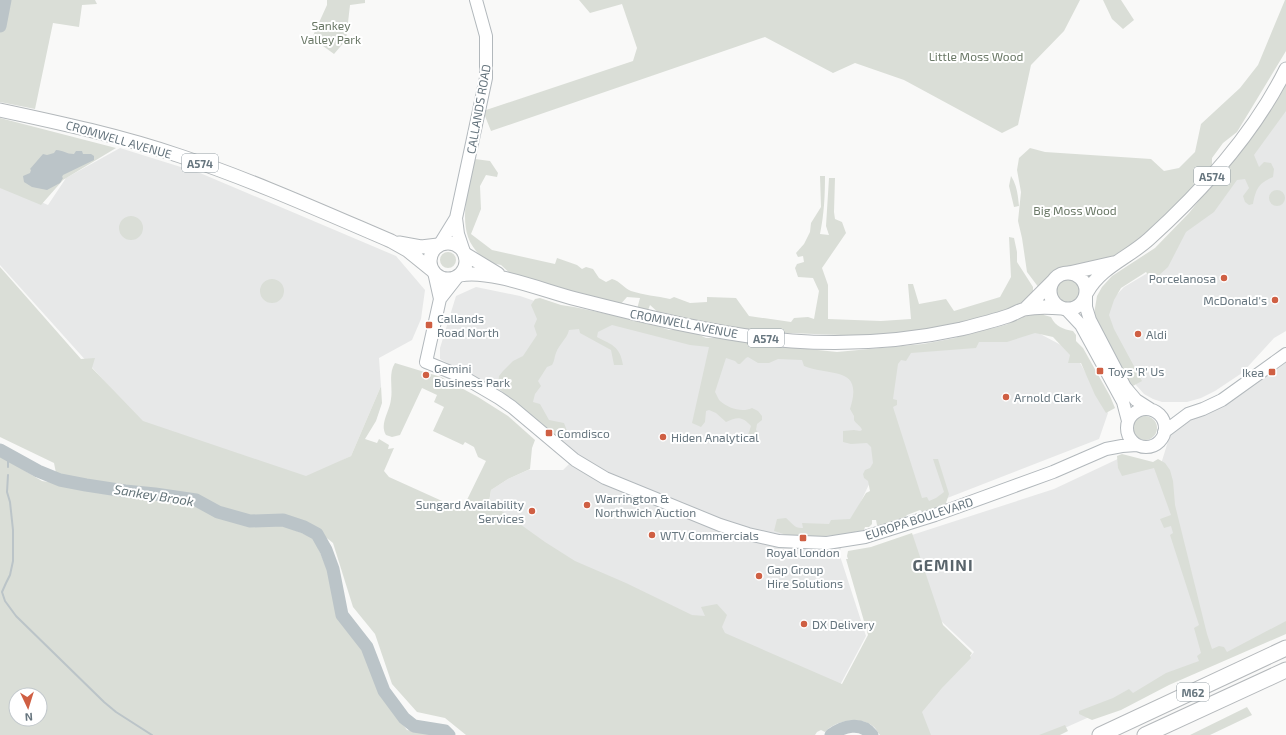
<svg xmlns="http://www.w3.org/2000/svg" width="1286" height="735" font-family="'Exo 2',sans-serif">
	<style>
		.built { fill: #e7e8e8 }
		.green { fill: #daded7; fill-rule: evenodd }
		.water { fill: #bbc4c8 }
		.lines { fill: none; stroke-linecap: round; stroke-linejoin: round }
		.stream { stroke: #bbc4c8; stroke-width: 2 }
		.river { stroke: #bbc4c8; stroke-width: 13 }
		.secondary-casing { stroke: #b2b8bc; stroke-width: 14 }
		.primary-casing { stroke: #b3b8bb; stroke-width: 15 }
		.highway-casing { stroke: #b5b9bc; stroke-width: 17 }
		.secondary { stroke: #fff; stroke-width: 12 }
		.primary { stroke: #fff; stroke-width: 13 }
		.highway { stroke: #fff; stroke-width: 15 }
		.poi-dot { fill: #cf5f43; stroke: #fff; stroke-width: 1.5 }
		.labels { text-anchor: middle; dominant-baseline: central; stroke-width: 4; stroke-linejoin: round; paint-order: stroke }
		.shield { fill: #fff; stroke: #959fa5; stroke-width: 1 }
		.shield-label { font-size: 11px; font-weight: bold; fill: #67767f }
		.park-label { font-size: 12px; fill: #6a7866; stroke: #fff }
		.street-label { font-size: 12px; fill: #67767f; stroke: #fff }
		.poi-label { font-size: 12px; fill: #67767f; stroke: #fff; text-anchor: start }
		.water-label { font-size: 13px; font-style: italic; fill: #637378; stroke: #fff }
		.district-label { font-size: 16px; font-weight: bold; letter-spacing: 1px; fill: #59646b; stroke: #fff }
	</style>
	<rect width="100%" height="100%" fill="#f9f9f8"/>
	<path class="built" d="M1286,96V331L1274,338L1242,373L1215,391L1201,398L1187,402H1162L1153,399L1144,394L1136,385L1106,327L1108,304L1124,287L1146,274L1162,260Z
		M120,148L200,173L396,256L425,290L421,319L412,340L379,358L381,386L351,456L307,478L142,423L0,265V184L48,205L66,178Z
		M476,287L520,296L570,313L726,350L807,356L849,368L877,467L852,521L839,553L866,636L839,687L560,559L487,515L491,490L508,479L528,470H563L577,456L498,391L440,359V348L456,296Z
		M1029,328L1074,352L1108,413L1099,439L919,509L886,397L891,356Z
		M1286,361V629L1049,735H926L919,713L974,652L940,620L912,535L1054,489L1122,457L1161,464L1170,435L1185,423L1214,410Z"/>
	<path class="green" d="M0,0H95L97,4L82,5L79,27L53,23L35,109L0,102Z
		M327,0H365V3L350,5L346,40L334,54L312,38L327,5Z
		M579,0H1080L1064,31L1031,65L1018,125L1002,133L904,80L855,63L833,73L765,37L491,131L483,111L633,61L637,48L622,4L590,13Z
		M1103,0H1121L1134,20L1123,29L1112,19Z
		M1285,0H1286V51L1237,132L1223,143L1212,158V170L1142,238L1113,256L1089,265L1064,269L1051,276L1039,288L1027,272L1022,238L1018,221L1021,192L1017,170L1019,158L1030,148L1045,152L1151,159L1164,171L1179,168L1195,152L1201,124L1240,88L1258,65Z
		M1286,75V111L1254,155L1259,167L1264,162L1271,163L1274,169L1273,177C1259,183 1256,188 1253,204L1249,205L1245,202L1243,196L1249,188L1245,179L1237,180L1214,212L1186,232L1168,267L1153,281L1146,272L1121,288L1114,300L1109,315L1114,329L1142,381L1131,387L1099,331L1094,314L1097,296L1102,287L1112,276L1155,248L1189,213L1244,144Z
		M0,118L116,148L63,180L41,205L0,188Z
		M475,159L490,161L498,173L497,177L486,175L480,186L481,209L471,234L492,250L555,264L557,258L577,265L582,269L586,267L593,269L599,278L606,282L612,279C620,281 624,288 631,291C643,295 657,296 670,299L674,297L690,303L707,302V297L736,298L749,316L791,322L794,318L808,317L814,319L819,291L813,278L798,277L795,268L797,264L804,262L803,256L798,257L796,253L804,244L810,232L811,223L821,207L820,176H825C825,196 824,215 820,234L829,235L826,226L829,178H835L834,212L835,219L842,222L846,233L822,268L828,285V319L881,321L911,319L908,284H913L919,304L946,299L954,311L1000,297L1011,277L1009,237L1014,238L1017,252V262L1033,287V294L1019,306L974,321L905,334L867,336L762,332L661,315L650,305L647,313L637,309L640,298L627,297L619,306L514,277L501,265L486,262C479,255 471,246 468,237C460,212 470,183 475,159Z
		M1011,176C1017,185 1018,196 1019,206L1014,207L1009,186Z
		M1269 198a8 8 0 1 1 16 0a8 8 0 1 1-16 0Z
		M119 228a12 12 0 1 1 24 0a12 12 0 1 1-24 0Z
		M440 260a8 8 0 1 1 16 0a8 8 0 1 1-16 0Z
		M0,267L81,359L95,358L92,368L143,421L306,476L351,456L381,386L382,403L376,421L365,439L377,443L379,439L389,445L388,449L394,448L384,471L389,477L462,510L486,461L478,457L474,447L465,442L463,445L433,431L444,407L434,402L437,395L422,388L400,435L392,437L386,435C379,424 390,411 391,399C393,387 388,374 395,363L441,377L478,397L508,416L535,440L532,448L530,469L508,479L491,490L489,502L545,542L575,561L626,583L692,615L705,616L701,607L717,604L727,615L722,627L725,633L842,684L868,635L846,559H848L847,556L848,551L871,547L912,533L943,625L972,653L970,656L971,658L942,688L922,712L931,735H880C878,733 876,729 874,727C862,716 835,720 825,732L821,730L817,732L815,735H466L445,718L417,712L392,684L375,634L353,607L333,543C310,523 279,518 249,515L242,524L249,526L282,525L314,538L330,576L338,616L364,651L380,694L407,730L433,735H0V456L42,481L123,494L56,473L54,463L0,437ZM170,502L195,504L212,512L217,506L223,510L225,520L196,507ZM16,695H40V719H16Z
		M1055 290a13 13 0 1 1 26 0a13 13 0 1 1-26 0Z
		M260 291a12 12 0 1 1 24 0a12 12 0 1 1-24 0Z
		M540,298L561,305L574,307L646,322L669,330H679L693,332L706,338H723L770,345L837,352L923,344L955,338L976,330L994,328L1008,324L1011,320L1043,312L1044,315L1051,317C1056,327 1063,329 1073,331L1076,335V341L1083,348L1110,396L1115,408L1106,413L1095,395L1081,363H1068L1070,355L1053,337L1035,333L1007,342H979L976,348L911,353L906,361L901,360L898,364L893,399L897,400V405L893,407L922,498L927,497L929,501L936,498L944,492L933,459H938L949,494L945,506L923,512L920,510L907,515L903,520L885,526L877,525L876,520H872V524L869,527H865L864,530L850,533L847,536L834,535L825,536L821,539L793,537L774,531L777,519L786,518C792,523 795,529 803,528L802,523L829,524L831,520L850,519L866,493L870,491L868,481L864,478L863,474L865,470L870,468L873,463L871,447L867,443L851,444L843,442V431L854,430L860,431L862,430C861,426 856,424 854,420V416L850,409C864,365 831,377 804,366L802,360L778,359L769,363H758L748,357L746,358L740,364H738L735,361L726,358L715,392C717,395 718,399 720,401C728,408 742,413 752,408L758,411L762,416V420L757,424L756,430L760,435L758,439L754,440L750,438L748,435L751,426C742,416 737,417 726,422L716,413L709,410L706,411L705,422L701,427L692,423L709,347L690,345L612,325L598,332L597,337C612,345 620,346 623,365H614L611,350L580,333L579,329L569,330C567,339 559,344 556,353C554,358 555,360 552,365L547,367L538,381L541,386L535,394L533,402L540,404L549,420L564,423L567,431L565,436H555L498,388L499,376L503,371L513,361L523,356L537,335L534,326L537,319L531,305L535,299Z
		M1133 428a12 12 0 1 1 24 0a12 12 0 1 1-24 0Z
		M1122,454L1153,462L1158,459L1165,463L1170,470L1173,481L1175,505L1207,634L1212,649L1219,646L1224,647L1227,652L1286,621V634L1169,685L1121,710L1092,720L1079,714V711L1113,698L1129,689L1133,693L1166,673L1199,661L1197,656L1201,653L1194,628L1199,625L1170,535L1173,533L1171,526L1164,528L1160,519L1171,515L1154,468L1122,476L1118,468L1117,456Z
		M1247,707L1252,715L1210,735H1190Z
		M1065,725L1068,731L1060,735H1039Z"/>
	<path class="water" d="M56,150C63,150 66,154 74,154L76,151H82L83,154H91L94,156V160L63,175L62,177L63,178L60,183L47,190L32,187L24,182L23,176L30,173L31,170L30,169L43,154L47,155L54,153Z"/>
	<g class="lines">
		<path class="stream" d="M8,467V456
			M8,475L7,492L10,502L13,530V561L10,575L6,583L2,592L5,601L16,616L104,702L116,712L152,735"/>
		<path class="river" d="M0,26L5,0
			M0,450L38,471L60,480L86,485L125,491L155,494L196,500L218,512L250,521L283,520L304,527L317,534L326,550L333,569L342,615L367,647L384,691L404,718L414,726L445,731L449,735
			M831,735C843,726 861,721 872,735"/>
		<defs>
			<path id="secondary" d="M456,218L458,234L464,252
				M440,244L456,218L486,78V36L476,0
				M434,272L440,299
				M458,276L440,299L426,362L465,378L499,398L512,407L575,460L605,478L720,525L748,534L779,541L827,543L865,537L935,515L1053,472L1106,449L1122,446L1137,445
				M1086,295V307L1090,320L1125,387L1136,400L1150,409
				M1066,309L1081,325L1123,402L1128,421
				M1127 428a19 19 0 1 1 38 0a19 19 0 1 1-38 0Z
				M1164,432L1188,414L1203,409L1222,400L1286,354"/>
			<path id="primary" d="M0,110C61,123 121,136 180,156C252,180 321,211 391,241L407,250L433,271
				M430 261a18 18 0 1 1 36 0a18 18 0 1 1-36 0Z
				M399,243L421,247L438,245
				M465,254L498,274
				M1050 291a18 18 0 1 1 36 0a18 18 0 1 1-36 0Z
				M1069,273L1113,263
				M460,275C491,269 544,291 576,299C647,317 719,335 792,341C848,345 906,341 961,329C977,325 993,321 1008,316C1014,314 1020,310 1025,309C1038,306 1050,307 1062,308
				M1087,292C1101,267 1128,258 1149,239C1202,191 1254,134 1286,69
				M1025,309L1053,281"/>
			<path id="highway" d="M1100,735L1286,648
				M1145,735L1286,670"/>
		</defs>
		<use href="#secondary" class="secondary-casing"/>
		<use href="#primary" class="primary-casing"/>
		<use href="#highway" class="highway-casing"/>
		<use href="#secondary" class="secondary"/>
		<use href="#primary" class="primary"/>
		<use href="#highway" class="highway"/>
	</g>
	<g class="poi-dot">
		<circle cx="1224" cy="278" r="4"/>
		<circle cx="1275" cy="300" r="4"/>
		<rect x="425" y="321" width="8" height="8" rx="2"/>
		<circle cx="1138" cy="334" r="4"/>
		<rect x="1096" y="367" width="8" height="8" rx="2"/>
		<rect x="1268" y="368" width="8" height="8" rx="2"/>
		<circle cx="426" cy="375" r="4"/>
		<circle cx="1006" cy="397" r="4"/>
		<rect x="545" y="429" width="8" height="8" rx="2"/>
		<circle cx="663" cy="437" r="4"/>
		<circle cx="587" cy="505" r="4"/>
		<circle cx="532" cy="511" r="4"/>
		<circle cx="652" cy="535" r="4"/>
		<rect x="799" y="534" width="8" height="8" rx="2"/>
		<circle cx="759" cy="576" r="4"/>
		<circle cx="804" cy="624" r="4"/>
	</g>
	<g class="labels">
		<g class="shield">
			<rect x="182" y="154" width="36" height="18" rx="3"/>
			<rect x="1194" y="167" width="36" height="18" rx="3"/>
			<rect x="748" y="329" width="36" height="18" rx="3"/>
			<rect x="1177" y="683" width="32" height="18" rx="3"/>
		</g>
		<g class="shield-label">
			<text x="200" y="163">A574</text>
			<text x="1212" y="176">A574</text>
			<text x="766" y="338">A574</text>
			<text x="1193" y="692">M62</text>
		</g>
		<g class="park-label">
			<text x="331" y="25">Sankey<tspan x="331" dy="14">Valley Park</tspan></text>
			<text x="976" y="56">Little Moss Wood</text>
			<text x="1075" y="210">Big Moss Wood</text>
		</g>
		<g class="street-label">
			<text transform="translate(478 109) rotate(-80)">CALLANDS ROAD</text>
			<text transform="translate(119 139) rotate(16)">CROMWELL AVENUE</text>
			<text transform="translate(684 323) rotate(11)">CROMWELL AVENUE</text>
			<text transform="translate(919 518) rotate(-18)">EUROPA BOULEVARD</text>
		</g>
		<g class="poi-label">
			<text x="1216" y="278" text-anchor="end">Porcelanosa</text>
			<text x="1267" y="300" text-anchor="end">McDonald's</text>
			<text x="437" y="318">Callands<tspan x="437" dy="14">Road North</tspan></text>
			<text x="1146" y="334">Aldi</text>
			<text x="434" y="368">Gemini<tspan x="434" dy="14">Business Park</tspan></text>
			<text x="1108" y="371">Toys 'R' Us</text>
			<text x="1264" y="372" text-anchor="end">Ikea</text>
			<text x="1014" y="397">Arnold Clark</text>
			<text x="557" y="433">Comdisco</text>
			<text x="671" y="437">Hiden Analytical</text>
			<text x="595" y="498">Warrington &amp;<tspan x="595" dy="14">Northwich Auction</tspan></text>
			<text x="524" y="504" text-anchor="end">Sungard Availability<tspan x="524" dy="14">Services</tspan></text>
			<text x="660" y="535">WTV Commercials</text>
			<text x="803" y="552" text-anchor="middle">Royal London</text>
			<text x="767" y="569">Gap Group<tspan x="767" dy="14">Hire Solutions</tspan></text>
			<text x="812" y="624">DX Delivery</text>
		</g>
		<g class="water-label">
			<text transform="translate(154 495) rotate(9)">Sankey Brook</text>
		</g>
		<g class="district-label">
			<text x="943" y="564">GEMINI</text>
		</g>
	</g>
	<g transform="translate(28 707) rotate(176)"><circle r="19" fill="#ffffff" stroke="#c2c8cc"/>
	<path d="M0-3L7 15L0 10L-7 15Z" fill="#cf5f43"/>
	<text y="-6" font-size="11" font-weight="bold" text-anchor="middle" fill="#67767f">N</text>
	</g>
</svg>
